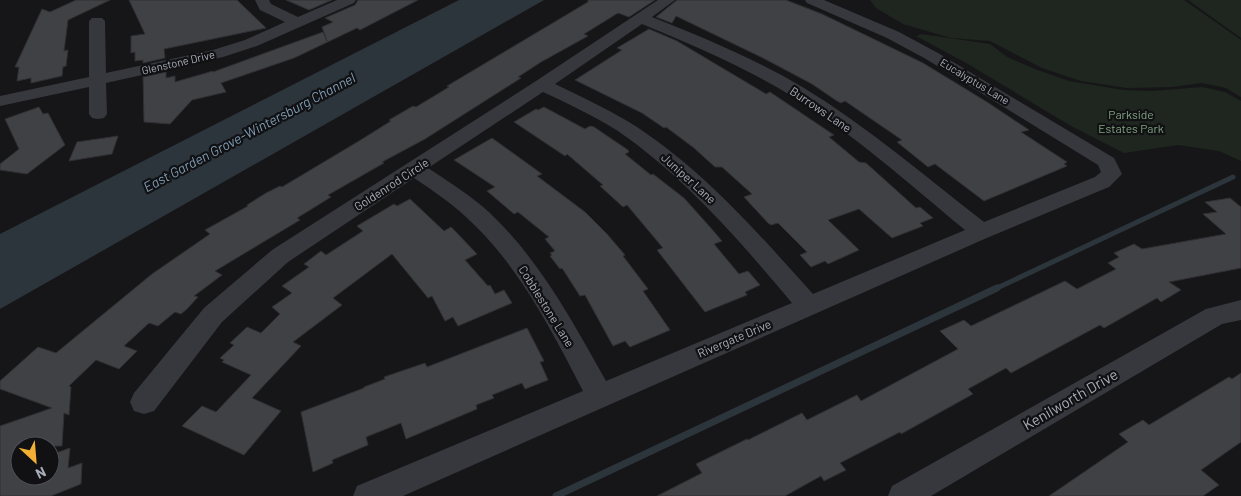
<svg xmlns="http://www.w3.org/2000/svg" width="1241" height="496" font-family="Barlow,sans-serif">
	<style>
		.green { fill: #1e261f }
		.water { fill: #2c353c }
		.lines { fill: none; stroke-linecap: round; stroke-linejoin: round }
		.stream-far1 { stroke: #2c353c; stroke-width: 5 }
		.stream { stroke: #2c353c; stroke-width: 7 }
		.building { fill: #404145; stroke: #303034 }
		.street { fill: #37383d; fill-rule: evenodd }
		.labels { text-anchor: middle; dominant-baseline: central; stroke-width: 4.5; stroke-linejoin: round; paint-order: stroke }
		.far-street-label { font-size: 11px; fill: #a8adb8; stroke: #111113 }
		.street-label { font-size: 12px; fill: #a8adb8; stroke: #111113 }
		.park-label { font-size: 12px; fill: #7fa381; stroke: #111113 }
		.water-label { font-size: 14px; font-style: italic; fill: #7f9bb3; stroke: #111113 }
		.near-street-label { font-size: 15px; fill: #a8adb8; stroke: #111113 }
	</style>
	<rect width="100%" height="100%" fill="#161618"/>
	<path class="green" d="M870,0H1184L1241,40V97L1226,88L1202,83L1172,87L1127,88L1081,81L1042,68L990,41L951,38L903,24L876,8Z
		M1188,0H1241V38Z
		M921,34L990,44L1007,57L1035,69L1069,81L1123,90L1152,91L1202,87L1225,92L1241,101V161L1219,151L1178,145L1124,153L1071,126L968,64L916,36Z"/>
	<path class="water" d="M459,0H544L0,309V234Z"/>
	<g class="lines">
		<path class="stream-far1" d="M995,289L1233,177"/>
		<path class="stream" d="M556,496L997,288"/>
	</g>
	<path class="building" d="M76,0H110L68,20L64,51L68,50L66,66L63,67L62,76L31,83V78L17,81L19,67H15L42,9L50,12Z
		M129,0H237L266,28L164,49L165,58L143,63V60L135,61V52L131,53V36L145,34Z
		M286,0H332L309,10Z
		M358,0H418L360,30L357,28L294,58L221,83L226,92L192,100L170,124L144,122L143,77L166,72V78L175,76V82L213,71V72L323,32L327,41L322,27L333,22L325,18L355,5Z
		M588,0H655L629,17L618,13L584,34L588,36L541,62L518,77L521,78L425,139L382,162L384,163L328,195L331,197L297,218L300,220L215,271L222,275L194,296L198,297L187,309L181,314L175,312L158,326L149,323L124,346L137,351L119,369L96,360L69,386L71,387L69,415L64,413L62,446H20V476H50V455L70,448L68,468L82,463L81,484L51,496H0V426L52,408L0,389V381L38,347L56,353L152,274L210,234L205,230L248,206L247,205L266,193L280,186L282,187L359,141L391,121L389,120L413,106L416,107L449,87L447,86L588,2Z
		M677,0H786L822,14L923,63L987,102L1029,130L1021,132L1067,162L1064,164L1067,166L984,201L935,164L928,167L897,142L902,140L845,101L841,103L837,101L812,84L763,58L676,16L672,23L656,17Z
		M649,29L677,41L766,94L770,92L834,135L829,137L859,162L866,163L916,208L920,207L933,218L920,223L923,226L892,238L859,209L828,220L859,250L828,264L825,261L811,267L800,255L807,252L778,223L771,225L768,223L744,197L752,194L722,167H715L694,148L666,127L664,128L642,113L575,80L622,50L617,48Z
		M39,107L43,114L48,113L65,145L27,174L0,170V164L19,149L5,119Z
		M544,107L585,129L590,126L594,127L628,150L629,152L625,154L651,175L653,174L684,198L710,227L722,241L714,244L739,274L748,271L760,285L745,292L747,295L705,312L657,250L663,248L627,205L623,207L600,186L603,185L567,154L565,156L514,122L536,109L538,110Z
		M118,136L112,154L69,161L77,142Z
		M492,138L542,174L537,176L585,212L607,234L625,255L623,256L648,289L643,291L670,330L630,347L625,341L613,346L585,295L580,296L562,268L560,269L550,256L552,255L550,253L555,251L545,239L549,237L518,212L514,214L487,191L495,187L454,160Z
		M1230,198L1241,207V268L1169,282L1181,290L1161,302L1157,298L1104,328L1100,325L1011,373L1006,368L968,389L973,394L901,434L900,432L840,463L846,470L824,481L821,476L785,496H657L702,473L696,464L747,439L748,440L802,413L807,420L857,395L861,401L958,349L940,331L964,320L971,326L1065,281L1077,289L1116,269L1108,263L1119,257L1114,253L1134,244L1142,249L1226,234L1203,214L1217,212L1205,202Z
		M410,199L444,231L451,227L455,231L477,254L465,260L488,286L490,285L495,294L504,290L512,303L458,326L453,317L445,321L432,296L428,298L392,254L333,298L342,305L293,342L301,346L252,398L281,411L244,455L182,426L202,406L216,412L251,375L222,362L224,360L220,358L234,345L230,343L247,327L261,333L280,314L272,307L292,293L282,286L309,267L304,264L321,251L326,255L363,231L357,226L394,204L397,206Z
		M527,328L544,361L540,362L548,380L525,389L522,383L492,395L494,398L476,405L477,409L406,439L401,423L366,437L368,445L332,460L333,463L313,472L301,412L364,388V387L385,379L384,377L425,363L427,367Z
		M1241,373V442L1201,470L1219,485L1203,496H1049L1128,442L1119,434L1143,420L1149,425L1229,377L1232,379Z"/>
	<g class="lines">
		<path class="street" d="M255,0H269L271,4L298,17L337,0H356L354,3L257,46L223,57L106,83L107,114L104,118L98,119L92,118L89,114V87L0,106V96L89,77V21L92,18H102L105,21L106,73L213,50L245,40L285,22L260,10Z
			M658,0H675L652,17C704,38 756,59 804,88C868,127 925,176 984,222L1095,177L1101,172L1098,165L926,59L887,38L807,3L805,0H824L899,32L938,53L1114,158L1122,174L1109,187L989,237L403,496H353L357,486L583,391C551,329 518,264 466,217C450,202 432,190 414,178L288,262L222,322L154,411L144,414L134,411L130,402L134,393L204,308L272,250L536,81ZM642,24C693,45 744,67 790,95C853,133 908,183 965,230L813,294C757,232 701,167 629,122C605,108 580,96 555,84ZM543,92C569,104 594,116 618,131C686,178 739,240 792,303L606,381C571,319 536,253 482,206C465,192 446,180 428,168Z
			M1241,300V320L1222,324L931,496H888L892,486L1206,309Z"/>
	</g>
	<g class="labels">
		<g class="far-street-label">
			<text transform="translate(178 62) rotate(-13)">Glenstone Drive</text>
			<text transform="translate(975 81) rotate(31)">Eucalyptus Lane</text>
		</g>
		<g class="street-label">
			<text transform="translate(821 109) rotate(34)">Burrows Lane</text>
			<text transform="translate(689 178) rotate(42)">Juniper Lane</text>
			<text transform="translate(391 184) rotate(-33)">Goldenrod Circle</text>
			<text transform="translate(547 306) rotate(58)">Cobblestone Lane</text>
			<text transform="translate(734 338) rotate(-23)">Rivergate Drive</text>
		</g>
		<g class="park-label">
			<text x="1131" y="114">Parkside<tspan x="1131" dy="14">Estates Park</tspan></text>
		</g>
		<g class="water-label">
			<text transform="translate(249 132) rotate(-28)">East Garden Grove-Wintersburg Channel</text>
		</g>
		<g class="near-street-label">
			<text transform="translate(1070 399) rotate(-30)">Kenilworth Drive</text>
		</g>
	</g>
	<g transform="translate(35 461) rotate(154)"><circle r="24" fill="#111113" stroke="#4d4f55"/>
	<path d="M0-4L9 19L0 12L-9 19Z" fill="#f2b134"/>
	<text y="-8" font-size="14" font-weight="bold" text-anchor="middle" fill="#a8adb8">N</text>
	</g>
</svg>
